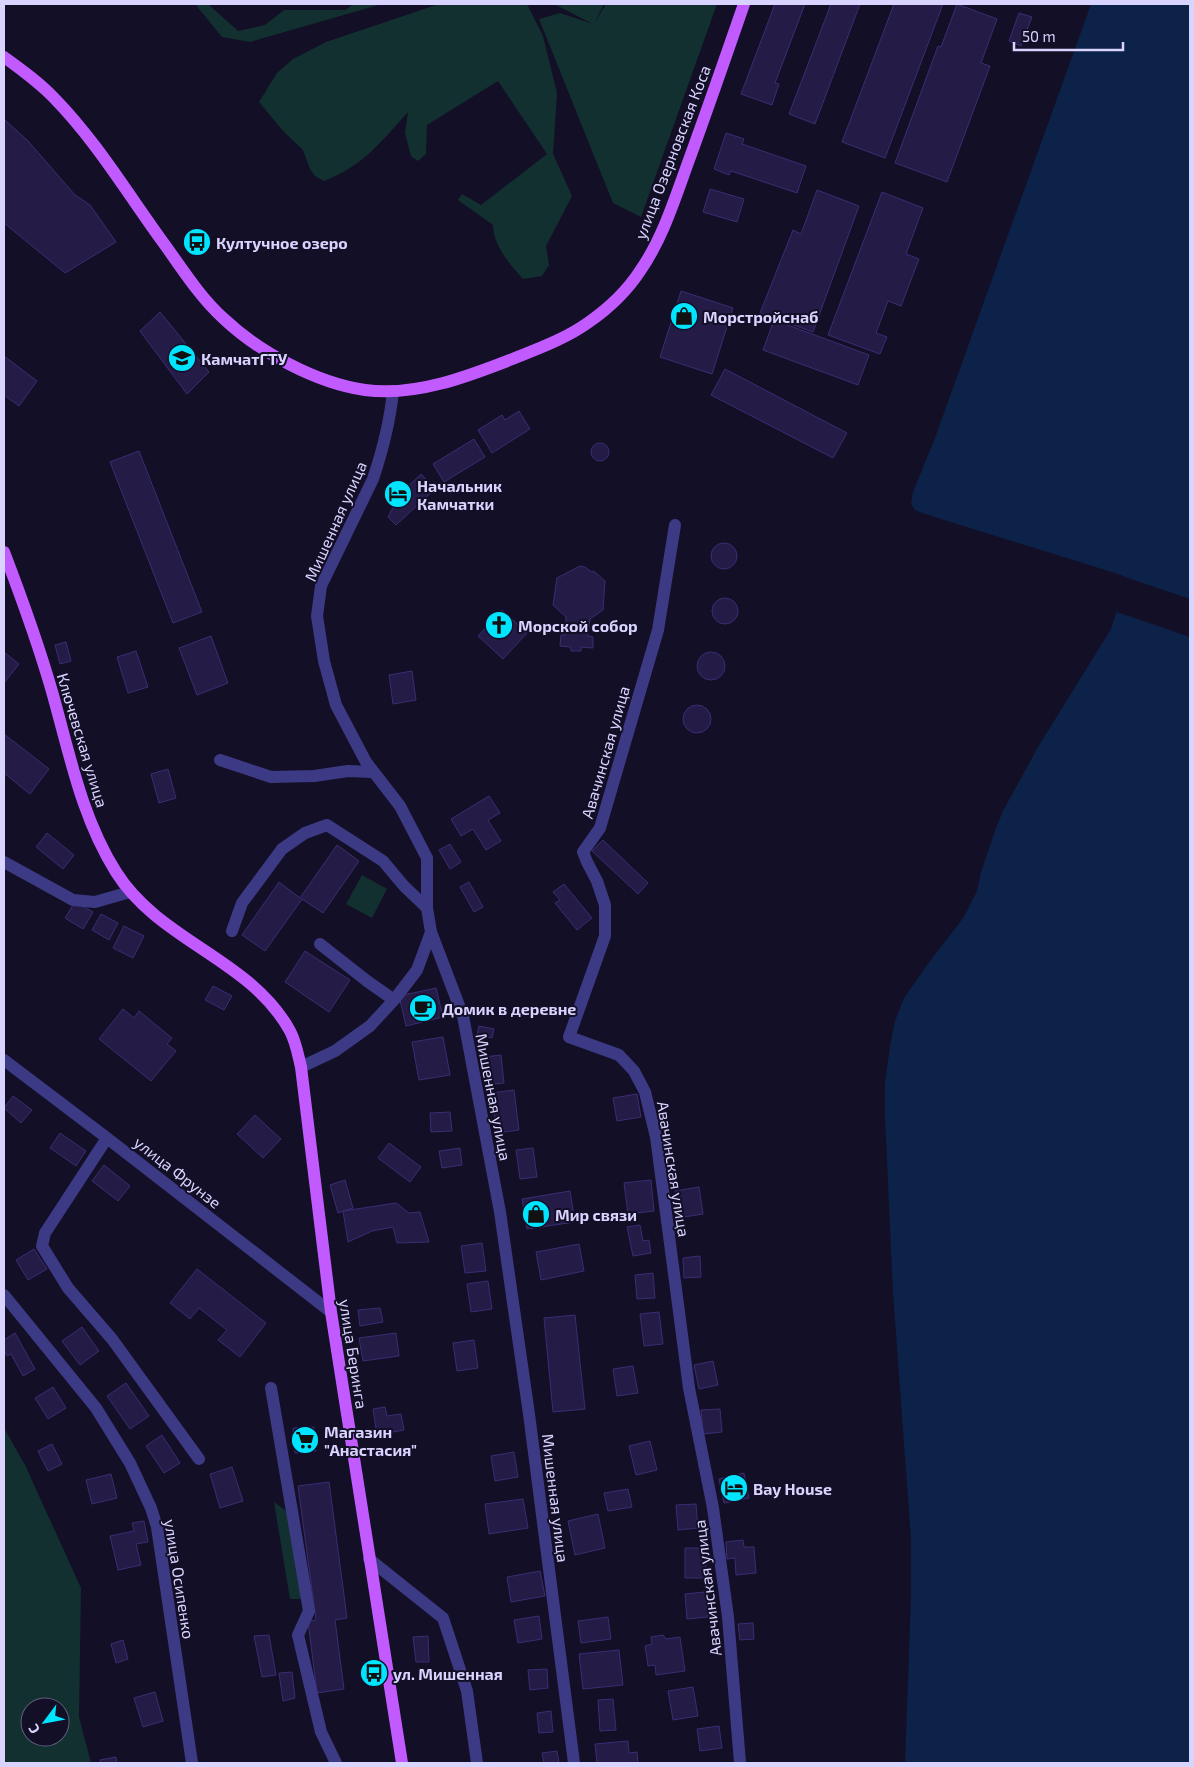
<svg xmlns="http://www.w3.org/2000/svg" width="1194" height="1767" font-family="'Exo 2',sans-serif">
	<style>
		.green { fill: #12302f; fill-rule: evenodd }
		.water { fill: #0c2248 }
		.pier { fill: #130f26 }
		.building { fill: #241b47; stroke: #3b2d73 }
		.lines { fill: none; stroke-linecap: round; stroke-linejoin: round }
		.minor { stroke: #3d3a85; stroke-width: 12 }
		.major { stroke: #c25bff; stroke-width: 12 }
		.labels { text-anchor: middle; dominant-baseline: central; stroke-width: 4; stroke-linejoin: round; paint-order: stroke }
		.street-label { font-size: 16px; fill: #d9d4ff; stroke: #130f26 }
		.poi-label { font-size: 16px; font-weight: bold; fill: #d9d4ff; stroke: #130f26; text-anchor: start }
	</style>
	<rect width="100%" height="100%" fill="#130f26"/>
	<path class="green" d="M195,4H208L238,31L265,25L284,10H346L353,4H382L250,42L222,37Z
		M439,4H527L543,36L557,93L553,154L572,196L546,246L549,265L542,276L523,279C510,265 493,245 493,225L458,200L462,194L481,205L547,154L498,81L427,125L426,154L418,161L411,156L405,133L408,112C381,142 363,166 324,181L315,176L310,169L303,150L284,132L259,102L277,73L293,59L326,42Z
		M554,4H604L594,24L606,4H717L641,217L613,203L539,19L560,13L593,24Z
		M362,875L387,889L372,918L346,904Z
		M4,1428L25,1465L81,1588L79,1717L91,1763H4ZM30,1707H60V1737H30Z
		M274,1502L293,1516L307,1599H290Z"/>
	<path class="water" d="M1091,4H1190V1763H905L911,1595V1539L893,1293L885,1117V1083L890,1046L895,1021L904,998L930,961L964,917L977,891L981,872L996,828L1003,811L1038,747L1111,629L1128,578L1118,574L922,513L915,510L911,504L913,492L935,438Z"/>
	<path class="pier" d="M1128,578L1190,599V637L1117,612Z"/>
	<path class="building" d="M775,4H805L775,83L779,84L772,105L741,94Z
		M831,4H860L815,124L789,114Z
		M894,4H943L885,158L842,142Z
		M957,4L997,19L981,63L990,66L947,182L895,163L938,46L941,47Z
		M1019,13L1032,17L1021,46L1009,41Z
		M4,119L28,141L75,195L90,205L116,242L65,273L4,223Z
		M726,133L744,139L742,144L806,166L797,193L731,171L729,175L714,169Z
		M710,189L744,199L737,222L703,212Z
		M817,190L859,206L813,332L760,313L793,230L801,234Z
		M882,192L923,208L906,254L919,259L901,306L888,301L876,333L887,337L880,354L828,335Z
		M681,291L733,308L712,374L660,357Z
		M160,312L209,372L187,394L140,331Z
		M774,320L869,355L858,385L763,350Z
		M4,356L37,381L19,406L4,395Z
		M725,369L847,433L833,458L711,395Z
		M519,411L530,429L492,453L478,430L502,415L505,420Z
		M474,439L485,457L444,482L433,464Z
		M591 452a9 9 0 1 1 18 0a9 9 0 1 1-18 0Z
		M139,451L202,612L173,623L110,462Z
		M421,474L435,489L396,525L388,517L400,494Z
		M711 556a13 13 0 1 1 26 0a13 13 0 1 1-26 0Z
		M580,566L585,567L590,571L595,572L605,581L603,610L590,619L588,636L593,637V648L581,647V651H571V647L560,646L561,635H565L566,617L553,605L557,578Z
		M712 611a13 13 0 1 1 26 0a13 13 0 1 1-26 0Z
		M502,610L527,633L503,659L478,636Z
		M211,636L228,683L197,695L179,648Z
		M66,642L71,661L60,664L55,645Z
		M136,651L148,687L128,693L117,657Z
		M697 666a14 14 0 1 1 28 0a14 14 0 1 1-28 0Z
		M4,652L19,664L4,683Z
		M412,671L416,700L393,704L389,675Z
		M683 719a14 14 0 1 1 28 0a14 14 0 1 1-28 0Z
		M4,734L49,769L30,794L4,773Z
		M168,769L176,798L159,803L151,774Z
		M489,796L500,813L488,820L501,841L486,850L473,829L461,836L451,819Z
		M47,833L74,855L63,869L36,847Z
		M603,840L648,883L638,894L592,851Z
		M450,844L461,862L450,869L439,850Z
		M337,845L359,861L323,913L302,899L265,951L242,935L279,882L300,898Z
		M469,882L483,907L474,912L460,887Z
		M564,884L592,918L577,930L555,903L560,900L553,892Z
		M75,902L93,912L83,929L65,918Z
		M101,914L118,923L109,940L92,930Z
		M124,926L144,936L133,958L113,948Z
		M305,951L350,980L329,1012L285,982Z
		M213,986L232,996L224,1010L205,1000Z
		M436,988L443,1017L406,1026L399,996Z
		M123,1009L134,1018L139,1011L172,1038L167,1044L176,1051L151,1081L99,1039Z
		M479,1026L494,1029L492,1038L477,1035Z
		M443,1037L450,1075L419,1080L412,1042Z
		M501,1055L504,1083L486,1085L484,1057Z
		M514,1090L519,1130L497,1133L491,1093Z
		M637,1094L641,1117L617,1121L613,1098Z
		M13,1096L32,1110L21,1123L4,1108Z
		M450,1112L452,1131L431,1132L430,1113Z
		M255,1115L281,1139L263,1158L237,1134Z
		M60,1133L86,1151L76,1166L50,1148Z
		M389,1143L421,1167L410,1182L378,1158Z
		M460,1148L462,1165L442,1168L439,1151Z
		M533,1148L537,1177L520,1179L516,1150Z
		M104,1165L130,1186L118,1201L92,1181Z
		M345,1180L353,1208L338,1213L330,1185Z
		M651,1180L654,1211L628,1214L624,1183Z
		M699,1187L703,1214L678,1218L675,1191Z
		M570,1191L575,1222L527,1229L522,1199Z
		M396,1203L409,1213L420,1212L429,1242L397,1243L393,1227L372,1231L348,1242L343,1211Z
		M640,1225L643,1241L649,1240L651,1253L633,1256L627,1227Z
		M482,1243L486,1271L465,1273L461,1246Z
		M579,1244L584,1271L541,1280L536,1252Z
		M34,1249L47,1269L28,1280L16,1260Z
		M700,1256L701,1277L684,1278L683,1258Z
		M197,1269L266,1323L240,1357L218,1340L227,1330L199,1308L190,1319L170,1303Z
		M653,1273L655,1298L637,1299L635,1275Z
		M488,1281L492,1309L471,1312L467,1284Z
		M380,1308L383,1322L360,1326L358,1310Z
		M659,1312L663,1344L644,1346L640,1314Z
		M575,1315L585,1409L553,1412L544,1318Z
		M82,1327L99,1351L80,1365L62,1341Z
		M15,1333L35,1369L23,1376L11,1354L7,1356L4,1349V1340Z
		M396,1333L399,1356L363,1361L359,1338Z
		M474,1340L478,1368L457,1371L453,1343Z
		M713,1361L718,1385L699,1389L694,1365Z
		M633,1366L638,1393L617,1396L613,1369Z
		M126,1383L149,1416L130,1429L107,1396Z
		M53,1387L66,1408L48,1419L35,1398Z
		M385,1407L387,1416L401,1414L404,1430L377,1435L373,1409Z
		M720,1409L722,1432L703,1434L701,1410Z
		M314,1427L316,1451L295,1453L293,1428Z
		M162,1435L180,1463L164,1473L146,1446Z
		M650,1441L657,1470L636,1475L629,1446Z
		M52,1444L62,1464L48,1471L38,1451Z
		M514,1452L518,1477L495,1481L491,1456Z
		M232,1467L243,1501L220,1508L210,1474Z
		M744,1473L749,1498L724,1503L719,1479Z
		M111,1474L117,1498L92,1504L86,1480Z
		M329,1482L347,1618L335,1620L344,1689L317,1693L308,1621L316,1620L298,1486Z
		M628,1489L632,1507L608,1511L604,1493Z
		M523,1499L528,1528L489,1534L485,1504Z
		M696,1504L698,1528L678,1530L676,1505Z
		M598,1514L605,1548L575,1555L568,1521Z
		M144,1521L148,1542L136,1544L141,1565L118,1570L110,1536L134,1531L132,1523Z
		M743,1540L744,1547H754L756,1573L736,1575L735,1558L727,1559L726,1542Z
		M685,1548H706V1578H685Z
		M540,1571L545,1596L511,1602L507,1577Z
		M705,1592L708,1617L687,1619L685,1594Z
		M539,1616L542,1639L518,1643L514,1620Z
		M608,1617L611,1639L581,1643L578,1621Z
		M753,1623L754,1639L740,1640L738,1624Z
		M269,1635L276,1675L262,1677L254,1636Z
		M663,1635L666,1639L680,1637L685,1671L656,1675L655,1665L648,1666L645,1646L652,1644L651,1637Z
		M428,1636L429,1662H416L413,1637Z
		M123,1640L128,1659L116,1663L111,1644Z
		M619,1650L623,1685L583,1689L579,1654Z
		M547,1669L548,1688L530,1690L528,1670Z
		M292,1672L295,1698L283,1701L279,1673Z
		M693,1687L698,1716L673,1720L668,1691Z
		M155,1692L163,1721L143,1727L134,1698Z
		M613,1699L616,1730L600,1731L598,1700Z
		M551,1711L553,1732L539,1733L537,1713Z
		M719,1726L722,1748L700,1751L697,1729Z
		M628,1741L629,1753L637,1752L638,1763H597L595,1744Z
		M557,1751L559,1763H544L542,1753Z
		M116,1757L117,1763H101L100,1760Z"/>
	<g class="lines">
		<path class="minor" d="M393,391C390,422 383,449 373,479L321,586L317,616L324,661L336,705L366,762L400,806L427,858V908L431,932L463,1016L500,1212L529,1414L574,1763
			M675,525L658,630L600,828L583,852L587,862L597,881L605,905V936L569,1037L619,1055L634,1071L645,1092L656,1137L689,1388L713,1508L728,1617L740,1763
			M220,760L271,777L314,776L348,771L372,772
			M4,862L73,900L95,902L130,892
			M232,931L242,903L282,849L305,833L327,825L383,861L404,886L427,908
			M320,944L367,981L394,1000
			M4,1060L107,1138L331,1312
			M301,1067L335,1051L370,1026L394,1000L417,970L431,932
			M107,1138L45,1233L42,1246L68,1288L112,1339L199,1459
			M4,1295L96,1408L130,1463L151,1508L157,1527L192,1763
			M271,1388L309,1611L298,1635L321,1732L336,1763
			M369,1559L443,1618L467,1691L477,1763"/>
		<path class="major" d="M4,57C22,70 40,83 55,99C97,142 129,196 165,245C183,270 200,297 223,318C259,352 316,383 365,390C416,397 469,376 515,358C540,348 567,338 589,322C609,308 627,291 640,271C663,238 675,198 689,160C708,108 726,56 744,4
			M4,552C22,599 39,646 53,695C70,756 82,818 116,872C160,942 251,959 290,1031C296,1042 298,1055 301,1067L331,1312L402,1763"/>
	</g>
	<defs>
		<symbol id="bus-disc" viewBox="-11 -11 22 22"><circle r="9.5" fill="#00e5ff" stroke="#130f26"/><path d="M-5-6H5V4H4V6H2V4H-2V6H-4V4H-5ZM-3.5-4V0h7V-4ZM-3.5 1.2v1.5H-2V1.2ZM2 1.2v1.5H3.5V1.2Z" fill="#111"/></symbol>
		<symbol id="shop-disc" viewBox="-11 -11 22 22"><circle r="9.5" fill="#00e5ff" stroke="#130f26"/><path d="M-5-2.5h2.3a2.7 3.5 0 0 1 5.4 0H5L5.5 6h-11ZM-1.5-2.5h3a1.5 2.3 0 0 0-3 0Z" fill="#111"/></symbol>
		<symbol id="university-disc" viewBox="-11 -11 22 22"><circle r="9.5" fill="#00e5ff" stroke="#130f26"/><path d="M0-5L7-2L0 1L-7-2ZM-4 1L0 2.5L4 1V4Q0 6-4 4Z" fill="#111"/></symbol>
		<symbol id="hotel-disc" viewBox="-11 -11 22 22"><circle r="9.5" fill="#00e5ff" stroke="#130f26"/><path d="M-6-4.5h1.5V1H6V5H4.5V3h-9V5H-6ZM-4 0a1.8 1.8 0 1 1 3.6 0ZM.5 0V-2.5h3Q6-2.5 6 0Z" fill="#111"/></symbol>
		<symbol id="church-disc" viewBox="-11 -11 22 22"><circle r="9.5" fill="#00e5ff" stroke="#130f26"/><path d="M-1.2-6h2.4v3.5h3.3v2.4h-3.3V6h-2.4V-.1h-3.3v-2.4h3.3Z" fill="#111"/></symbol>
		<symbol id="cafe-disc" viewBox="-11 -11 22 22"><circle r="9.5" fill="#00e5ff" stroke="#130f26"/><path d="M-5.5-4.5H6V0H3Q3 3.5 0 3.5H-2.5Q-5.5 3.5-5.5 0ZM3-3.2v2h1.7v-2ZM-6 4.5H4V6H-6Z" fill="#111"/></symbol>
		<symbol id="supermarket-disc" viewBox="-11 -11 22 22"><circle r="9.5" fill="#00e5ff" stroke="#130f26"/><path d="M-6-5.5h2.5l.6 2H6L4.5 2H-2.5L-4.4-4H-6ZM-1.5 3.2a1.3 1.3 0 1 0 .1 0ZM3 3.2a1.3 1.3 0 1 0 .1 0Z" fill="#111"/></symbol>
	</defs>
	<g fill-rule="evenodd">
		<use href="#bus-disc" x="181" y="226" width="32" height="32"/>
		<use href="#shop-disc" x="668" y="300" width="32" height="32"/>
		<use href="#university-disc" x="166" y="342" width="32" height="32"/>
		<use href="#hotel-disc" x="382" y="478" width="32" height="32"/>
		<use href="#church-disc" x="483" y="609" width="32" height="32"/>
		<use href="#cafe-disc" x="407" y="992" width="32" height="32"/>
		<use href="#shop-disc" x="520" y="1198" width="32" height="32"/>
		<use href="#supermarket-disc" x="289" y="1424" width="32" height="32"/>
		<use href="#hotel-disc" x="718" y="1472" width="32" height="32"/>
		<use href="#bus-disc" x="358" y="1657" width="32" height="32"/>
	</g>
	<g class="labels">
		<g class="street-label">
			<text transform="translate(672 152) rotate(-69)">улица Озерновская Коса</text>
			<text transform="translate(335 521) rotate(-66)">Мишенная улица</text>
			<text transform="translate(83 740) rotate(73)">Ключевская улица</text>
			<text transform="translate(605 752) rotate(-74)">Авачинская улица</text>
			<text transform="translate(494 1097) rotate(79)">Мишенная улица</text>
			<text transform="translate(674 1169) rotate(81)">Авачинская улица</text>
			<text transform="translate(178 1172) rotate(38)">улица Фрунзе</text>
			<text transform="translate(354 1354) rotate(81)">улица Беринга</text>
			<text transform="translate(556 1498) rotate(83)">Мишенная улица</text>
			<text transform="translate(180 1579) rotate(81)">улица Осипенко</text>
			<text transform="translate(707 1588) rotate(-97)">Авачинская улица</text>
		</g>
		<g class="poi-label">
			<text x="216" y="242">Култучное озеро</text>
			<text x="703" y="316">Морстройснаб</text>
			<text x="201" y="358">КамчатГТУ</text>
			<text x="417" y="485">Начальник<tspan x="417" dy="18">Камчатки</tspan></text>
			<text x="518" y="625">Морской собор</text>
			<text x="442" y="1008">Домик в деревне</text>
			<text x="555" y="1214">Мир связи</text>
			<text x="324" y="1431">Магазин<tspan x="324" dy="18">"Анастасия"</tspan></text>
			<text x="753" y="1488">Bay House</text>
			<text x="393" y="1673">ул. Мишенная</text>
		</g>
	</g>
	<rect width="1194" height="1767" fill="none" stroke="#d9d4ff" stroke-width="10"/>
	<g transform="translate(45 1722) rotate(238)"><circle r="24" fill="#130f26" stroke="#625e7d"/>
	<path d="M0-4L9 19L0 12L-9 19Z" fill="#00e5ff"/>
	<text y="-8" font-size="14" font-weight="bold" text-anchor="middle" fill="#d9d4ff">С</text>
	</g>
	<path d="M1014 42v8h109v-8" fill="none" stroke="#d9d4ff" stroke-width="2.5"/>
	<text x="1022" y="42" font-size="15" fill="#d9d4ff" stroke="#130f26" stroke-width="4" paint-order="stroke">50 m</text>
</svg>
